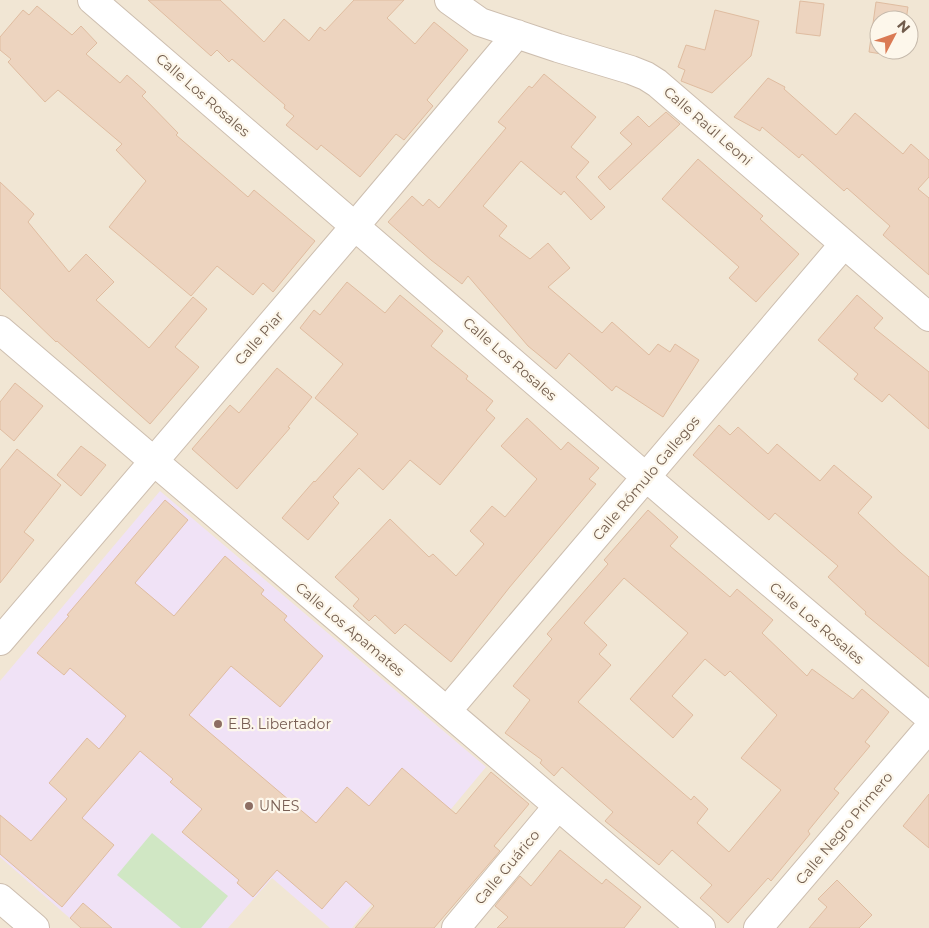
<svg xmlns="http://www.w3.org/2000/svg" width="929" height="928" font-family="Montserrat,sans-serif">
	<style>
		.residential { fill: #f1e6d4; fill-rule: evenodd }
		.education { fill: #f0e2f6 }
		.green { fill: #d0e7c4 }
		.building { fill: #edd4bf; stroke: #dfbca0; fill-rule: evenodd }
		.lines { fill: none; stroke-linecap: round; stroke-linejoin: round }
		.minor-casing { stroke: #cdbeaf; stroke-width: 30 }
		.minor { stroke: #fff; stroke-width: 28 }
		.education-dot { fill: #8d6e63; stroke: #fdf7eb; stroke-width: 2 }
		.labels { text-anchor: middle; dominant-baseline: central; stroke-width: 4.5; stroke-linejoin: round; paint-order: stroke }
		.street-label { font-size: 14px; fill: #715c4c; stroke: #fdf7eb }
		.education-label { font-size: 14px; fill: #785e54; stroke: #fdf7eb; text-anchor: start }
	</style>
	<rect width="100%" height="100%" fill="#faf3e5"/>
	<path class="residential" d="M0,0H929V928H0ZM879,20H909V50H879Z"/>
	<path class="education" d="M160,491L486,767L352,928H330L272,878L228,928H81L0,857V681Z"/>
	<path class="green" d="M152,833L228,896L201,928H181L117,875Z"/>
	<path class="building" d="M148,0H220L264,42L284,19L309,41L320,27L325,31L354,0H404L387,18L415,44L434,22L468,50L427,100L433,106L404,140L396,134L360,177L321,145L317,150L286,125L294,116L284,108L285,105L232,59L229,62L217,50L211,56Z
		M800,1L824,4L820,36L796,33Z
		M876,2L908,7L906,20H879V50H902L901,57L869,52Z
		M37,6L72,35L81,26L97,43L86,54L120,83L127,75L146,92L142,96L178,133L176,135L248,197L254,190L315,241L273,292L263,283L253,295L217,266L191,296L109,227L146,181L116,150L122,144L58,90L45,102L8,62L11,59L0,50V37L23,10L29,15Z
		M715,10L759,21L751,56L712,93L681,81L685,70L678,67L686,45L705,50Z
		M544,74L596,117L571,147L589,162L576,177L605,207L591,220L564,191L561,195L521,161L483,206L507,226L499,236L530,259L548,243L570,268L548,287L602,333L612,322L649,355L658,344L670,352L675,344L699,360L663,417L616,386L612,391L569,353L556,369L528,346L468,276L462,284L431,260L388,222L412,196L423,206L429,199L439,208L506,128L498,122L529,86L532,88Z
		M768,78L785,87L784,89L836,135L855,113L903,154L911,144L929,160V177L918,189L929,198V275L883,235L890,226L847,188L844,191L802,154L799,158L762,127L760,131L734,117Z
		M666,112L680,124L610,190L598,177L632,144L620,133L638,116L649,127Z
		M698,159L763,216L760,219L799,254L756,302L729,278L739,267L662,199Z
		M0,182L34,214L28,222L69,272L86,254L114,282L96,300L149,348L193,297L207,309L175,347L199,367L150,424L57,341L56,342L0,288Z
		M347,282L385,313L400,295L443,331L431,346L468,376L466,379L493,401L486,410L495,418L440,485L410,460L383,490L359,468L333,497L339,503L308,540L282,518L314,481L315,482L358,434L315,398L343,364L300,328L314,310L320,315Z
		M857,295L883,318L874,328L929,372V429L889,394L882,402L854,379L858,374L818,340Z
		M277,368L312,397L288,427L290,428L237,489L192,449L230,405L239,413Z
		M15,383L43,406L14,441L0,429V402Z
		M527,418L561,450L568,442L599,468L589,479L596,484L509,588L451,662L405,624L395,634L375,615L369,621L353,606L359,599L335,577L390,519L429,557L433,554L456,576L484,544L470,531L492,506L505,517L537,479L501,446Z
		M719,425L730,435L738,427L768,454L777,444L820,481L834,465L872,497L858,513L901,553L929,577V667L865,614L866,612L828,577L838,566L775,513L769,520L693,455Z
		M81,446L106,465L81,496L57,475Z
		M17,449L61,485L24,532L34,540L0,583V470Z
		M165,500L188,520L135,583L174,616L225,556L264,590L261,594L287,616L284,620L323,656L280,707L231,666L189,715L316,823L347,787L369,806L402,768L456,814L491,772L529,804L494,846L500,851L434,928H355L374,906L346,881L322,909L277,870L253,897L237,883L239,880L182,832L202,809L170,782L173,779L140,751L82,818L114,845L62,907L0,854V815L31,841L67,799L49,783L87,738L99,749L126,716L70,668L64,675L37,653L69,616L67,615Z
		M648,510L678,537L670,546L730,597L737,589L773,620L762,633L807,676L812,669L853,699L862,689L889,712L865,742L870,746L834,789L839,793L808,831L810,834L771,881L768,878L728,923L700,898L712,885L672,850L659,865L605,821L613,812L562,767L554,776L540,763L542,760L505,733L530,700L513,686L552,639L547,634L608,564L604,560ZM624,578L688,633L630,699L673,738L693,715L672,696L705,659L725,676L730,671L777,715L741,758L781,790L729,852L697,823L708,809L694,796L691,800L578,702L611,665L599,654L607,645L584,623Z
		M929,794V848L903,826Z
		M560,850L602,884L606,879L641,907L624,928H497L508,917L495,906L520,876L531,886Z
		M837,880L872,915L859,928H809L827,907L818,899Z
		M83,903L112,928H81L70,918Z"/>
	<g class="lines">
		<defs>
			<path id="minor" d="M92,0L682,508L929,717
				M449,0L480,22L558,48L631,70L646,76L657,83L929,317
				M0,330L701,928
				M0,641L355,226L517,34
				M447,711L844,244
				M0,898L35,928
				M456,928L558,806
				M758,928L929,728"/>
		</defs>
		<use href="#minor" class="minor-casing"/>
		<use href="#minor" class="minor"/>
	</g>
	<g class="education-dot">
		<circle cx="218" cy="724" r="5"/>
		<circle cx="249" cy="806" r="5"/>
	</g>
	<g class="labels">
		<g class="street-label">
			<text transform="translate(203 95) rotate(41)">Calle Los Rosales</text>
			<text transform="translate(708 126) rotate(41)">Calle Raúl Leoni</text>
			<text transform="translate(259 338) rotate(-49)">Calle Piar</text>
			<text transform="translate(510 359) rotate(41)">Calle Los Rosales</text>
			<text transform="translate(646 478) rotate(-50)">Calle Rómulo Gallegos</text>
			<text transform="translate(817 623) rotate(40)">Calle Los Rosales</text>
			<text transform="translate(350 629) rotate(40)">Calle Los Apamates</text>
			<text transform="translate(844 828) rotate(-50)">Calle Negro Primero</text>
			<text transform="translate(507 867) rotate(-50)">Calle Guárico</text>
		</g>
		<g class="education-label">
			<text x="228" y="724">E.B. Libertador</text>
			<text x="259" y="806">UNES</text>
		</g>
	</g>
	<g transform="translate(894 35) rotate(49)"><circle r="24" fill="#fdf7eb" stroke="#c5b9ab"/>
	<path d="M0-4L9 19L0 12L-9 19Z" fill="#da7a54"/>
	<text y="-8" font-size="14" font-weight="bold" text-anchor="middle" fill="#715c4c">N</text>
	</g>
</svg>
